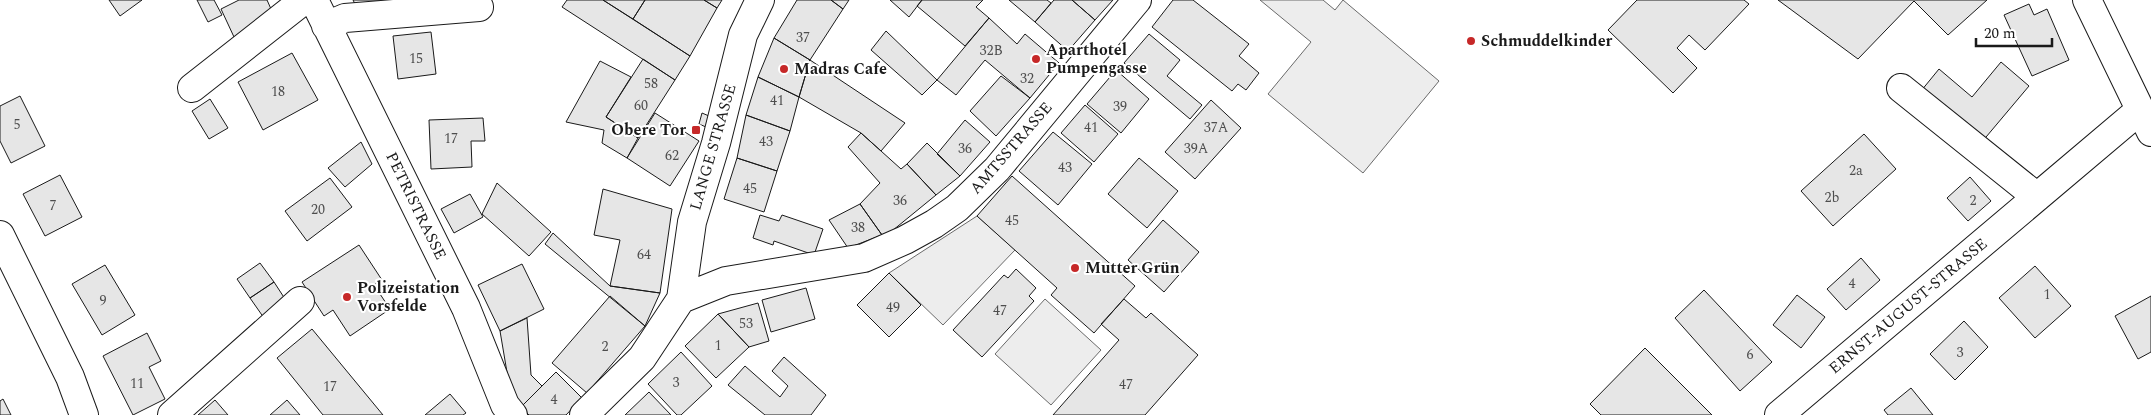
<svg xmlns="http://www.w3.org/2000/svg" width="2151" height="415" font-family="Spectral,serif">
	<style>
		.parking { fill: #ededed; stroke: #6a6a6a }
		.building { fill: #e6e6e6; stroke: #1a1a1a }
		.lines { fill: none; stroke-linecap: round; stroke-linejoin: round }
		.minor-casing { stroke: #1a1a1a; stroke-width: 30 }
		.minor { stroke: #fff; stroke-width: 28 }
		.poi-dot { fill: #c62828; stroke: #fff; stroke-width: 2 }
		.labels { text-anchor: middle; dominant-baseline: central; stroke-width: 4; stroke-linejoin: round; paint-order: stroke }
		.number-label { font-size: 14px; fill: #4d4d4d }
		.poi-label { font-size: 16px; font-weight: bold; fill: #1a1a1a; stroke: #fff; text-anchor: start }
		.street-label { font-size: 16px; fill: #1a1a1a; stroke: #fff }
	</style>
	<rect width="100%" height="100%" fill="#fff"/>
	<path class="parking" d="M1260,0H1323L1335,10L1343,0L1439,81L1363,173L1268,94L1311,42Z
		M977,216L1015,250L943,325L889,273Z
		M1045,299L1101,350L1051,405L995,354Z"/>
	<path class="building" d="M109,0H142L120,16Z
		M197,0H214L222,15L208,22Z
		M239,0H267L275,18L234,37L221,9Z
		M353,0H396L355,4Z
		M567,0H603L690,56L675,80L562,7Z
		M603,0H645L633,19Z
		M645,0H704L717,8L690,56L633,19Z
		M704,0H722L717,8Z
		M797,0H831L843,9L810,60L774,38Z
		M831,0H849L843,9Z
		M890,0H922L909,17Z
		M922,0H983L976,7L989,18L965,46L917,6Z
		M1009,0H1047L1051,3L1035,22Z
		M1054,0H1072L1095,20L1068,51L1035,22Z
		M1072,0H1113L1095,20Z
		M1173,0H1193L1249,44L1239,56L1259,73L1246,90L1238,84L1232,91L1152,27Z
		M1637,0H1744L1749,4L1705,50L1689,35L1677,48L1697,68L1673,93L1608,30Z
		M1778,0H1987L1948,35L1914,1L1858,59Z
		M2029,4L2034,15L2047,9L2069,60L2032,76L2004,15Z
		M989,18L1017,44L1025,34L1059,63L1030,98L985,60L956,95L937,80Z
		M886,31L937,80L922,95L871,50Z
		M431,32L436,74L398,79L393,36Z
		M1149,34L1180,60L1167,76L1202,105L1190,119L1124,63Z
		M774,38L810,60L799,97L758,77Z
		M292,53L318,100L263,130L238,82Z
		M643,59L675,80L638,138L606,117Z
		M810,60L905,123L881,151L861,133L799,97Z
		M600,61L631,77L606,117L638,138L627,158L602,143L604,130L566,122Z
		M2001,62L2029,86L1981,143L1921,91L1939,69L1972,97Z
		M1116,70L1149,99L1121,133L1087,104Z
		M1001,76L1030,98L996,136L970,111Z
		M758,77L799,97L790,131L746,115Z
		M20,96L45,146L11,163L0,141V106Z
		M210,99L228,128L209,139L192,111Z
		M1211,100L1241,128L1195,179L1165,152Z
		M1085,105L1118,134L1094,162L1061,133Z
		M655,113L699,141L670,186L627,158Z
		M702,113L709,116L706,127L699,124Z
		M746,115L790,131L777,171L737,158Z
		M483,118L485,141H471L472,167L431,169L429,120Z
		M965,120L990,142L960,176L937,154Z
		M1053,132L1092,164L1058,205L1019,171Z
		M861,133L901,169L907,164L936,195L887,235H882L860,204L880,183L848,147Z
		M1864,134L1896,169L1833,226L1801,191Z
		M361,142L372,164L345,187L328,168Z
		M927,143L960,176L936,195L907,164Z
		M737,158L777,171L764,212L724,199Z
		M1139,158L1178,191L1147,228L1108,194Z
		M60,175L82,217L45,236L23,194Z
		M1012,176L1135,286L1094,333L1051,295L1057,288L977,216Z
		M1970,177L1991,201L1968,221L1947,198Z
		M330,178L352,207L307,241L285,211Z
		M497,183L551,232L529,256L482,214Z
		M603,189L672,209L660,293L610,286L620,240L594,235Z
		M470,194L483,217L454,233L441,209Z
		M860,204L882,235L848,248L829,220Z
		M760,215L779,221L782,215L823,229L814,255L774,241L773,245L753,238Z
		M1163,220L1199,252L1164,292L1128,260Z
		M553,233L610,286L660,293L645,326L545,244Z
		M359,245L382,280L374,285L390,309L350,336L333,310L324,316L302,282Z
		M1861,258L1880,280L1846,310L1827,289Z
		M260,263L274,282L250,298L237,279Z
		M522,264L544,309L500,331L478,285Z
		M105,265L135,315L102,335L72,284Z
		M2035,266L2071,306L2035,338L1999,298Z
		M1016,269L1036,288L1029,296L1034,301L982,357L953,330L1004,275L1008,278Z
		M889,273L921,305L889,337L857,305Z
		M274,282L287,302L264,318L250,298Z
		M806,288L815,319L771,332L762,300Z
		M1704,290L1772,362L1740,391L1675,318Z
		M1797,295L1825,317L1801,348L1773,325Z
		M610,296L645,326L587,393L552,363Z
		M2151,296V352L2138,359L2115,316Z
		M1124,299L1146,318L1151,313L1198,355L1145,415H1053L1119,340L1101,324Z
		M758,303L769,341L749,347L718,314Z
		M718,314L749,347L716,378L685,346Z
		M527,318L531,375L542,386L521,407L510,390L500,331Z
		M1964,321L1988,347L1955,380L1930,354Z
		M312,329L383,415H323L277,358Z
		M147,333L161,361L149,367L165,399L133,415L103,356Z
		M1645,348L1712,415H1601L1590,404Z
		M681,352L712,386L681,415H677L648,384Z
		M784,357L826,395L811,415H765L728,385L745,366L780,397L788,386L772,371Z
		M556,372L582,398L566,415H529L521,407Z
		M1911,388L1933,415H1888L1884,410Z
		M649,392L671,415H625Z
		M450,394L466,413L463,415H425Z
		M3,399L11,415H0V401Z
		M215,400L228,415H198Z
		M287,400L300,415H270Z"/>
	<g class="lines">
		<defs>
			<path id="minor" d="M314,0L466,308L505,405L513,415
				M2087,0L2151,132
				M326,26L345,18L479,7
				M192,88L304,0
				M1901,88L2037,197
				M0,235L70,377L84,415
				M681,299L726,281L864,258L905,240L934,224L957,208L997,169L1137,0
				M172,415L300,301
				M584,415L642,358L681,299L692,222L716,143L743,35L760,0
				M1779,415L2140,110"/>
		</defs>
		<use href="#minor" class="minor-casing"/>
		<use href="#minor" class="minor"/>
	</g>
	<g class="poi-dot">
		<circle cx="1471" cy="41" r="5"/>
		<circle cx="1036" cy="59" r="5"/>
		<circle cx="784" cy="69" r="5"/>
		<rect x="691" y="125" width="10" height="10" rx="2.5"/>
		<circle cx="1075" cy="268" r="5"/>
		<circle cx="347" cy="297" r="5"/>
	</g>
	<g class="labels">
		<g class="number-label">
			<text x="803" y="37">37</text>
			<text x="991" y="50">32B</text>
			<text x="416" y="58">15</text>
			<text x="1027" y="78">32</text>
			<text x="651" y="83">58</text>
			<text x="278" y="91">18</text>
			<text x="777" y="100">41</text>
			<text x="641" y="105">60</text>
			<text x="1120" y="106">39</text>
			<text x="17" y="124">5</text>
			<text x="1091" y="127">41</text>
			<text x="1216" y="127">37A</text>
			<text x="451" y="138">17</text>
			<text x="766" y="141">43</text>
			<text x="965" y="148">36</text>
			<text x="1196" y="148">39A</text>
			<text x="672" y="155">62</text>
			<text x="1065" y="167">43</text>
			<text x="1856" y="170">2a</text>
			<text x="750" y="188">45</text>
			<text x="1832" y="197">2b</text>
			<text x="900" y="200">36</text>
			<text x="1973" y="200">2</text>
			<text x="53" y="205">7</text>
			<text x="318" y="209">20</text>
			<text x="1012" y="220">45</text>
			<text x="858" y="227">38</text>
			<text x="644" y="254">64</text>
			<text x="1852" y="283">4</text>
			<text x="2047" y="294">1</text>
			<text x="103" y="300">9</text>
			<text x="893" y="307">49</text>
			<text x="1000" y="310">47</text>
			<text x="746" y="323">53</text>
			<text x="718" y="345">1</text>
			<text x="605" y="346">2</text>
			<text x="1960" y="352">3</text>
			<text x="1750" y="354">6</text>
			<text x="676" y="382">3</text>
			<text x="137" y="383">11</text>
			<text x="1126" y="384">47</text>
			<text x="330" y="386">17</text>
			<text x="554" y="399">4</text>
		</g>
		<g class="poi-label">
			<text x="1481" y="41">Schmuddelkinder</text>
			<text x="1046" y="50">Aparthotel<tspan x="1046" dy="18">Pumpengasse</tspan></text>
			<text x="794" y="69">Madras Cafe</text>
			<text x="686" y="130" text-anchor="end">Obere Tor</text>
			<text x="1085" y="268">Mutter Grün</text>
			<text x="357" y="288">Polizeistation<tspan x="357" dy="18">Vorsfelde</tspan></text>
		</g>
		<g class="street-label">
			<text transform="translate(713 147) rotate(-74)">LANGE STRASSE</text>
			<text transform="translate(1011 148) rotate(-49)">AMTSSTRASSE</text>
			<text transform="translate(416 206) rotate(64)">PETRISTRASSE</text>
			<text transform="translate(1908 306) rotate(-40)">ERNST-AUGUST-STRASSE</text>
		</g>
	</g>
	<path d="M1976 38v8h76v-8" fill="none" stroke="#1a1a1a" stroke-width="2.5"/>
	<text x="1984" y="38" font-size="15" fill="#1a1a1a" stroke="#ffffff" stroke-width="4" paint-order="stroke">20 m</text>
</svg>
